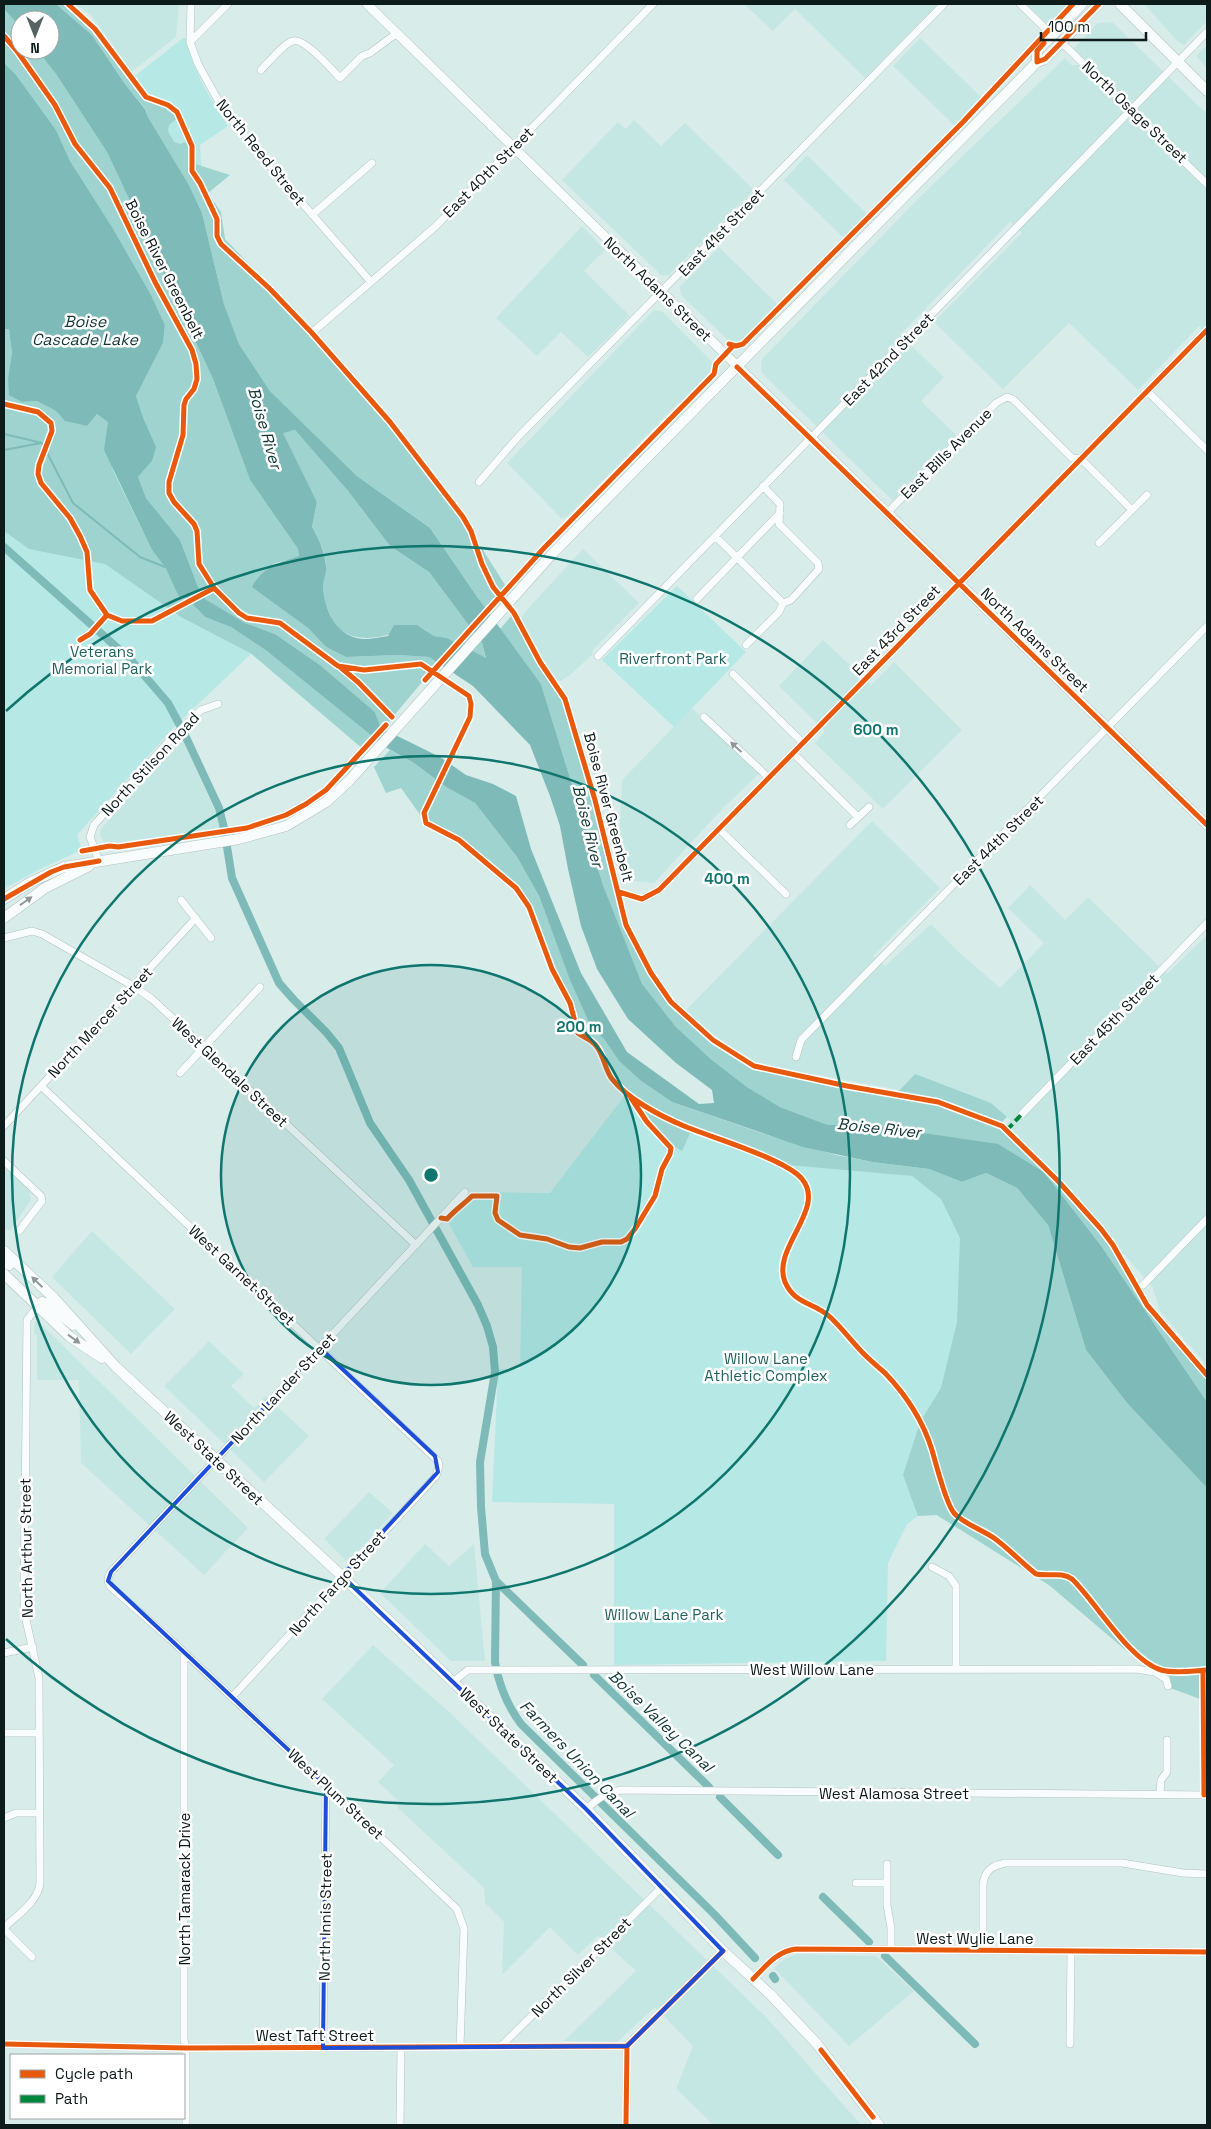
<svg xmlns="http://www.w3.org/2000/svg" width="1211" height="2129" font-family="'Space Grotesk',sans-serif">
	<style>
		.built { fill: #c5e7e4 }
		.green { fill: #b6e9e6 }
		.forest { fill: #9ed3cf }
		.water { fill: #7ebbb8; fill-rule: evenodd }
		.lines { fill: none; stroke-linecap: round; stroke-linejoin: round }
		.stream { stroke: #7ebbb8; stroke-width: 2 }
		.canal { stroke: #7ebbb8; stroke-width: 8 }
		.street-casing { stroke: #b2c2c0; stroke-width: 8 }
		.secondary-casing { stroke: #b2c2c0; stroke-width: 10 }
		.primary-casing { stroke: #b2c2c0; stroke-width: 11 }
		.street { stroke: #f9fcfc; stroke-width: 7 }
		.secondary { stroke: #f9fcfc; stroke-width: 9 }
		.primary { stroke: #f9fcfc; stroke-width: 10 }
		.quiet { stroke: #00873e; stroke-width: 4; stroke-dasharray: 8 4; stroke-linecap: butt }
		.cycleway-casing { stroke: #fff; stroke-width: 8 }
		.cycleway { stroke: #e8590c; stroke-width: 5 }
		.oneway { fill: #8f9797 }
		.marked { fill: none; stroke: #1d4ed8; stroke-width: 4; stroke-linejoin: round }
		.ring { fill: none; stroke: #0f766e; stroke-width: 2.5 }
		.labels { text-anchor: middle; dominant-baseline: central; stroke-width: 5; stroke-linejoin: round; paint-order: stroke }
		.street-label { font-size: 15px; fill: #0e1b1b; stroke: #fff }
		.park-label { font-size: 15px; fill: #226360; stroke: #fff }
		.water-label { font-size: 16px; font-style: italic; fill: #113836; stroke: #fff }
		.centre { fill: #0f766e; stroke: #fff; stroke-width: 2.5 }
		.ring-label { font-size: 15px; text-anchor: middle; font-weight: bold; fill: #0f766e; stroke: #fff; stroke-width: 5; stroke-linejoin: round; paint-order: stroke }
	</style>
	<rect width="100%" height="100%" fill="#d8ecea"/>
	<path class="built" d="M76,4H179L176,37L131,72L92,16Z
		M744,4H938L865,78L795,9L773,31Z
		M1026,4H1071L1049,26Z
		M1144,4H1207V21L1184,45L1178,42Z
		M1112,22L1207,114V181L1072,50L1098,23Z
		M920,38L982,98L955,126L893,66Z
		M1207,45V68L1196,56Z
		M1065,58L1071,65H1081L1207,188V334L1199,326L1138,390L1069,323L1003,389L934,322L1022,233L1010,222L900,335L944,377L921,401L957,436L893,501L762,373L761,360L921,196Z
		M634,120L661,146L685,123L754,190L669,275H661L562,180L618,122L626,129Z
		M807,155L867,214L844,238L784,180Z
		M582,226L605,250L584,271L630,316L588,357L561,332L537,356L496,318Z
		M719,247L778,305L742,341L731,343L681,295L680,287Z
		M654,310L663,312L714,364V372L681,405L678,403L570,514L562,519L507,463Z
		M583,549L639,603L593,650L592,655L570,675L559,682L539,653L522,618L524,613Z
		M823,640L871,685L894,662L962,730L883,809L815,743L825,731L779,686Z
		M692,708L759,774L723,808L654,883L635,881L626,874L619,848L622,780Z
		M182,738L223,828L117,846L103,841L100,835L101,829Z
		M872,821L940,888L873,956L885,966L931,924L961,954L1000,988L1044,943L1008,908L1030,885L1065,920L1088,897L1167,974L1207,935V1366L1160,1311L1153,1288L1057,1176L1007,1124L1010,1120L991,1103L900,1090L764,1065L754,1062L716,1037L685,1011Z
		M4,1167L30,1190L31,1200L10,1231L4,1228Z
		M92,1231L175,1309L131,1354L52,1277Z
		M35,1322L40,1323L248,1528L204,1575L81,1463L79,1380H37V1336L34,1332Z
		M209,1341L244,1374L231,1386L254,1408L266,1396L309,1436L264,1482L164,1386Z
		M369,1492L393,1513L348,1563L324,1539Z
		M425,1544L449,1566L474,1544L485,1661H451L380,1593Z
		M373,1645L448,1711L766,2017L861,2125H714L676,2089L693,2046L655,2007L617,2042L564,2041L636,1971L598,1936L578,1955L550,1927L502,1975L504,1922L485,1903L484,1888L397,1807L401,1803L378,1782L394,1765L322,1699Z
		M797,1954L876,1956L914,1991L849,2046L774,1968L784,1959Z"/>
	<path class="green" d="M4,12L20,27V50H37L56,74L107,152L267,651L372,735L363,749L251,654L176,725L77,835L82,850L38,870L4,889Z
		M183,38H186C192,70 211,99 228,126L200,145L202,179L125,84Z
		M677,586L746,652L674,727L602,660Z
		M629,1090L781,1163L934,1178L1017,1201L1147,1664L1049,1585L936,1515L918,1516L907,1524L888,1563L886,1661L614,1665V1504L492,1502L498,1369H520L522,1267H473L447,1220L480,1192L550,1193Z"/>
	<path class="forest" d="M56,4H68C99,28 116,64 142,92C153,105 170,101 179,117L169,125L168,131L174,142L180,144L188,141L192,152V163L230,175L208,193L221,212L225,239L317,335L351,380L390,422L453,503L507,588L487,611L430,528L357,476L270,391L239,344L224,304L202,213L189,185L148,117L145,108L125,84L92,35Z
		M4,9L20,27V50H37L56,74L107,152L213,379L250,480L298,549L299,556L273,564L253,587L308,628L326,647L346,657L398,655L429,657L438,663L386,725L383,721L381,728L375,712L320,665L275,634L245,623L205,599L198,587L180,540L146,498L138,477L152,461L144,420L136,396L163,343L165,325L151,295L112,227L70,161L56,130L16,75L4,63Z
		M4,329H9L12,353L8,378L22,402L37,401L56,411L66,421L87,426L97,414L109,422L113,471L152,550L165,567L179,597L187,598L205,617L231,627L267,651L375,729L363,749L252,654L181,617L105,564L29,549L4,531Z
		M295,430L348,491L390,546L429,572L482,643L486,659L447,638L434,636L417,625C389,636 346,652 330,614C326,606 323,595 323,585C323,580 325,575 326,570C327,555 319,539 312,527L317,502L282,432Z
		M514,613L540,662L565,699L595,800L624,917L629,932L651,973L671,1002L682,1013L731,1053L746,1062L764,1070L889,1094L900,1090L915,1074L991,1103L1007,1117L999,1125L1007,1130L1058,1181L1101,1229L1113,1245L1147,1305L1207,1375V1402L1102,1247L1044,1172L869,1125H828L780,1107L747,1087L712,1060L676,1027L642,985L603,885L541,684L500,629Z
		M390,750L414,763L446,787L475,803L517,857L539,896L570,979L591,1027L604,1039L619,1061L641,1081L672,1102L767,1135L836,1155L872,1162L929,1169L962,1182L986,1173L1017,1188L1048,1225L1086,1350L1127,1403L1207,1488V1731L1204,1732L1203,1700L1170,1688L1049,1585L937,1515L918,1516L903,1475L920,1422L941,1388L957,1322L960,1238L941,1199L912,1176L778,1164L692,1129L682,1151L669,1143L647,1122L627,1092L611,1078L598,1047L588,1038L578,1033L570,1003L552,969L529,907L516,888L459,840L426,823L401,788L386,793L374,767Z"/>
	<path class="water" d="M4,4H56L92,35L125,84L145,109L148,117L189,185L202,213L224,304L239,344L270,391L357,476L430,528L478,598L541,684L603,885L642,984L676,1027L712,1060L747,1087L780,1107L828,1125H869L998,1144L1044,1172L1102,1247L1207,1402V1488L1127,1403L1086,1350L1048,1225L1017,1188L986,1173L962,1182L929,1169L872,1162L803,1147L672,1102L641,1081L619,1061L604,1039L591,1027L570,980L539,896L517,857L475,803L446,787L414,763L387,748L267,651L231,627L205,617L187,598L179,597L165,567L152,550L104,450L108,422L97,414L87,426L65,421L56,411L37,401L22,402L9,395L8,378L12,353L9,329H4V63L16,75L56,130L70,161L112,227L151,295L165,325L163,343L136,396L144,420L156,447L152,461L138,477L146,498L180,540L198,587L205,599L245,623L275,634L320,665L375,712L381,728L440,757L466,775L493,784L516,796L531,849L581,973L627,1052L699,1104L714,1103L712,1090L676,1063L628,1019L597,969L581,926L568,869L560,826L550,796L530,745L473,686L429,657L398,655L346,657L326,647L308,628L252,587C262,568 279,562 299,556L298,549L250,480L213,379L107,152L56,74L37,50H50V20H20V27L4,9ZM295,430L348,491L390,546L429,572L482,643L486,658L447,638L434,636L417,625H394L388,636C380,637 372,639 364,639C337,638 324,610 323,586C323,580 327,573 326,567C325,552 319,539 312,527L317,502L283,433Z"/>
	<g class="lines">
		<path class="stream" d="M4,434L42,443L73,503L140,557L165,567
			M4,450L41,443"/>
		<path class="canal" d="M4,547L131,660L168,703L184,733L219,808L224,828L232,878L279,983L294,1000L326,1032L339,1048L370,1123L409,1180L478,1305L487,1326L493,1347L495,1372L480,1462L481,1507L485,1554L496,1581L495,1662C499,1686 507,1705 521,1724L714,1914L755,1958
			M496,1581L583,1665
			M594,1675L709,1787
			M720,1797L778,1855
			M823,1897L869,1942
			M885,1956L975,2044
			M773,1976L775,1979"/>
		<defs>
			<path id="street" d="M191,4L190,42L198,64L224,111L262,157L371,282
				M1020,4L1052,35
				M190,42L228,4
				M1061,42L1207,184
				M261,70C268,63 284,43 293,41C304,37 332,70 340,78L362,56L370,53L397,33
				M312,215L372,163
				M314,331L436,226L653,4
				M1147,391L1207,450
				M479,482L517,438L944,4
				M887,513L996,403L1007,397L1013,399L1072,458L1081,459L1132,510
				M715,536L783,603
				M1099,543L1147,495
				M697,599L780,513
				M746,645L779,612L783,603L791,600L819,569L818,563L779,524L780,504L763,486
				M598,656L1207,32
				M733,674L803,743
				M704,717L769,778
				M793,753L858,817
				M850,825L869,807
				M719,829L786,894
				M99,861L90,837L94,825L168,742L201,710L218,704
				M642,899L659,890L1207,330
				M181,900L211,938
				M4,938L32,931L42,934L133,986L152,999L416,1245
				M796,1057L801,1040L1207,626
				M180,1073L260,987
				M41,1086L438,1461L439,1466L436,1476L232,1697
				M1021,1115L1207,923
				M4,1126L196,918
				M4,1161L41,1196L42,1201L19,1231
				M1143,1285L1207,1219
				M932,1567L949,1576L956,1586V1669
				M4,1653L33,1647
				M184,1653V2040L186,2048V2125
				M454,1681L468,1670L1136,1669L1155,1672L1166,1679L1168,1686
				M4,1733H39
				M1160,1793L1161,1780L1167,1772V1740
				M586,1809C598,1799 606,1792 622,1790L1207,1795
				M4,1818L16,1813H39
				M887,1864V1905L891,1928V1950
				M856,1883H887
				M4,1928C17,1915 38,1902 40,1883L39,1678L24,1611L27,1320L38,1306
				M4,1929L32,1957
				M983,1951V1884C985,1870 992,1866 1005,1863H1122L1183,1873L1207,1874
				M753,1979C766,1966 777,1951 796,1949L1207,1952
				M4,2044L186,2048L627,2046
				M1070,2044L1071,1951
				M460,2047L464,1929L457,1909L170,1639L111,1587C107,1581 107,1578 111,1572L465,1192
				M500,2047L661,1888
				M323,2048L326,1785
				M400,2125L401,2048
				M626,2125L627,2046L723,1951"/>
			<path id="secondary" d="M367,4L1207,825"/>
			<path id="primary" d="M1120,4L1207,91
				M1037,62V51L1082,4
				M4,899L31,882L64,867L239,839L286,826L326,802L349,781L552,554L1037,62L1045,59L1099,4
				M4,918L45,888L89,866
				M4,1251L54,1298L116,1367L342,1576L586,1809L723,1951L771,1995L817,2044L879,2125
				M4,1262L9,1265L14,1260
				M4,1274L70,1337L102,1358
				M38,1306L42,1302L48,1304L73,1325"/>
		</defs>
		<use href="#street" class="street-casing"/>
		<use href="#secondary" class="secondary-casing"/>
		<use href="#primary" class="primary-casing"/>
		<use href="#street" class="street"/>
		<use href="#secondary" class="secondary"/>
		<use href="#primary" class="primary"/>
		<path class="quiet" d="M1007,1130L1021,1115"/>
		<defs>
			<path id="cycleway" d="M68,4L95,29L146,97L168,105L177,112L192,146V171L200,183L217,219V236L221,244L269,288L312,333L390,422L463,517L471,531L482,564L493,587L514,613L540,662L565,699L595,800L626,925L651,973L671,1002L713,1040L754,1066L847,1086L938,1102L1002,1126L1058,1181L1101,1229L1113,1245L1147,1305L1207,1375
				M4,36L17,51L55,105L75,144L110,188L155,282L192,350L196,364L197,379L194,389L186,399L184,405L183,435L169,482V493L174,502L194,524L197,531L199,564L214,588L239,613L247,618L280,623L338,666L364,670L421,664L469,696L471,704L470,717L424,813L426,823L459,840L516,888L529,907L552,969L570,1003L578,1033C584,1038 592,1039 597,1047C604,1056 605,1070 612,1079C628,1099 660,1116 684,1126C710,1137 786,1159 802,1179C827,1209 771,1248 785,1282C795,1305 814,1302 830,1317C842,1328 853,1343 865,1355C871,1361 878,1367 885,1373C906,1395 923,1421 932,1450C936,1464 946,1504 954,1513C962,1523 983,1530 994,1538C1009,1549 1021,1562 1036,1574C1049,1577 1061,1571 1072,1579C1096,1602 1129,1660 1161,1670C1175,1674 1193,1671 1207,1670
				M1044,43L1037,51V62L1045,59L1099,4
				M729,344L736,346L743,344L963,122L1073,4
				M737,367L1207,825
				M4,404L38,412L51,423L52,431L39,465L38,474L41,483L70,518L80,536L87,552L90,590L107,615
				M80,640L90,634L107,615L122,621H152L214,588
				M340,667L358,682L392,717
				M425,680L544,548L714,374L716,364L733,346
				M82,851L110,846L118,847L247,828L286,815L306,804L326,790L386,725
				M619,892L642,899L659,890L1207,330
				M4,899L51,872L64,867L99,861
				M441,1218L447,1219C455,1210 464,1204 472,1196H497L495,1213L498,1220L520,1235L547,1239L569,1247L580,1248L602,1242H621L627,1239L635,1229L655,1196L662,1169L670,1154L671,1148L647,1122L631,1098
				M1203,1670L1204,1795
				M753,1979C766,1966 777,1951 796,1949L1207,1952
				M4,2044L186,2048L627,2046
				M821,2050L873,2117
				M626,2125L627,2046L723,1951"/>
		</defs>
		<use href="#cycleway" class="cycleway-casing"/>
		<use href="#cycleway" class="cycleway"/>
	</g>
	<defs><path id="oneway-solid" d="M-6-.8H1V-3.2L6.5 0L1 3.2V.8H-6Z" transform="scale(1.25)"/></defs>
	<g class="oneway">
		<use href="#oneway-solid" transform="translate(736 747) rotate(-137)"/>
		<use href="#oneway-solid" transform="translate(26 901) rotate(-35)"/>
		<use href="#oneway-solid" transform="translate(37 1282) rotate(-136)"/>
		<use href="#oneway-solid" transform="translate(74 1339) rotate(36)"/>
	</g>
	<path class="marked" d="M320,1348L435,1456L438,1472L342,1576L586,1809L723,1951L627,2046L323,2048L326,1785L108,1581L111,1572Z"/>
	<circle cx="431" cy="1175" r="210" fill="#0f766e" fill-opacity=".12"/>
	<g class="ring">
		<circle cx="431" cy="1175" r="210"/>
		<circle cx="431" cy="1175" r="419"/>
		<path d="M6 711A629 629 0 1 1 6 1639"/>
	</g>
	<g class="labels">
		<g class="street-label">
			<text transform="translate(1135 112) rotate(44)">North Osage Street</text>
			<text transform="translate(261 152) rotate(51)">North Reed Street</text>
			<text transform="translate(488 172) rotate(-45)">East 40th Street</text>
			<text transform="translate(721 232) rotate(-46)">East 41st Street</text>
			<text transform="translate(165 269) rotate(63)">Boise River Greenbelt</text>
			<text transform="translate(658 289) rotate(44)">North Adams Street</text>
			<text transform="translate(888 359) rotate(-46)">East 42nd Street</text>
			<text transform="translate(946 453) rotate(-45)">East Bills Avenue</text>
			<text transform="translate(896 630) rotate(-46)">East 43rd Street</text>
			<text transform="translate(1035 640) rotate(44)">North Adams Street</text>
			<text transform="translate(150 764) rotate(-47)">North Stilson Road</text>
			<text transform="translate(609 807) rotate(75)">Boise River Greenbelt</text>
			<text transform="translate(998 840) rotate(-45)">East 44th Street</text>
			<text transform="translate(1114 1019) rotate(-46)">East 45th Street</text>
			<text transform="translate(100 1022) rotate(-47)">North Mercer Street</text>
			<text transform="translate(230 1072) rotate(43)">West Glendale Street</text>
			<text transform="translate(242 1275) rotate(43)">West Garnet Street</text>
			<text transform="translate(283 1388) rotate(-47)">North Lander Street</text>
			<text transform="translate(214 1458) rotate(43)">West State Street</text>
			<text transform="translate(26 1548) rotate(-91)">North Arthur Street</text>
			<text transform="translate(337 1583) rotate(-48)">North Fargo Street</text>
			<text x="812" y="1669">West Willow Lane</text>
			<text transform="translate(509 1735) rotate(44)">West State Street</text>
			<text x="894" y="1793">West Alamosa Street</text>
			<text transform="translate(336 1794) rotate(43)">West Plum Street</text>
			<text transform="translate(184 1889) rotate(-90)">North Tamarack Drive</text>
			<text transform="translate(325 1917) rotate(-89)">North Innis Street</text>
			<text x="975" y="1938">West Wylie Lane</text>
			<text transform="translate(581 1967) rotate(-45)">North Silver Street</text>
			<text x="315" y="2035">West Taft Street</text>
		</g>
		<g class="park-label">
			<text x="102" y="651">Veterans<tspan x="102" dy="17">Memorial Park</tspan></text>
			<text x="673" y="658">Riverfront Park</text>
			<text x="766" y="1358">Willow Lane<tspan x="766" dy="17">Athletic Complex</tspan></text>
			<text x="664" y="1614">Willow Lane Park</text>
		</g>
		<g class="water-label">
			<text x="85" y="321">Boise<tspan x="85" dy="18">Cascade Lake</tspan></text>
			<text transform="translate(265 428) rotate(74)">Boise River</text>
			<text transform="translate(588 826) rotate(76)">Boise River</text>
			<text transform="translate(879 1128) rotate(6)">Boise River</text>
			<text transform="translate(661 1721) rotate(44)">Boise Valley Canal</text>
			<text transform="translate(577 1759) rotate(46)">Farmers Union Canal</text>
		</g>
	</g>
	<circle cx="431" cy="1175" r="8" class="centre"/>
	<g class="ring-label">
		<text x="876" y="735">600 m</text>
		<text x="727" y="884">400 m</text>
		<text x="579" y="1032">200 m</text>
	</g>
	<rect width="1211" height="2129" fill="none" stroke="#0e1b1b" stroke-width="10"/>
	<rect x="10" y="2054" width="175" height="65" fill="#ffffff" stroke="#9fa4a4"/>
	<rect x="20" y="2070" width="25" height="8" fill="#e8590c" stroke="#9fa4a4"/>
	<text x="55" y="2079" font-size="15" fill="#0e1b1b">Cycle path</text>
	<rect x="20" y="2095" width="25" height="8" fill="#00873e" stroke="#9fa4a4"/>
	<text x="55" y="2104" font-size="15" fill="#0e1b1b">Path</text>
	<g transform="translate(35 35) rotate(180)"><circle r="24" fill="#ffffff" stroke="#9fa4a4"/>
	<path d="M0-4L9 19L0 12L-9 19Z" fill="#556463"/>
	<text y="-8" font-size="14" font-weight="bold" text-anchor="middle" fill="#0e1b1b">N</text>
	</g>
	<path d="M1041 32v8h105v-8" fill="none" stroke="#0e1b1b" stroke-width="2.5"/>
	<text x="1048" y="32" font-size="15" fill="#0e1b1b" stroke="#ffffff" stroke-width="4" paint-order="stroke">100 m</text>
</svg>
